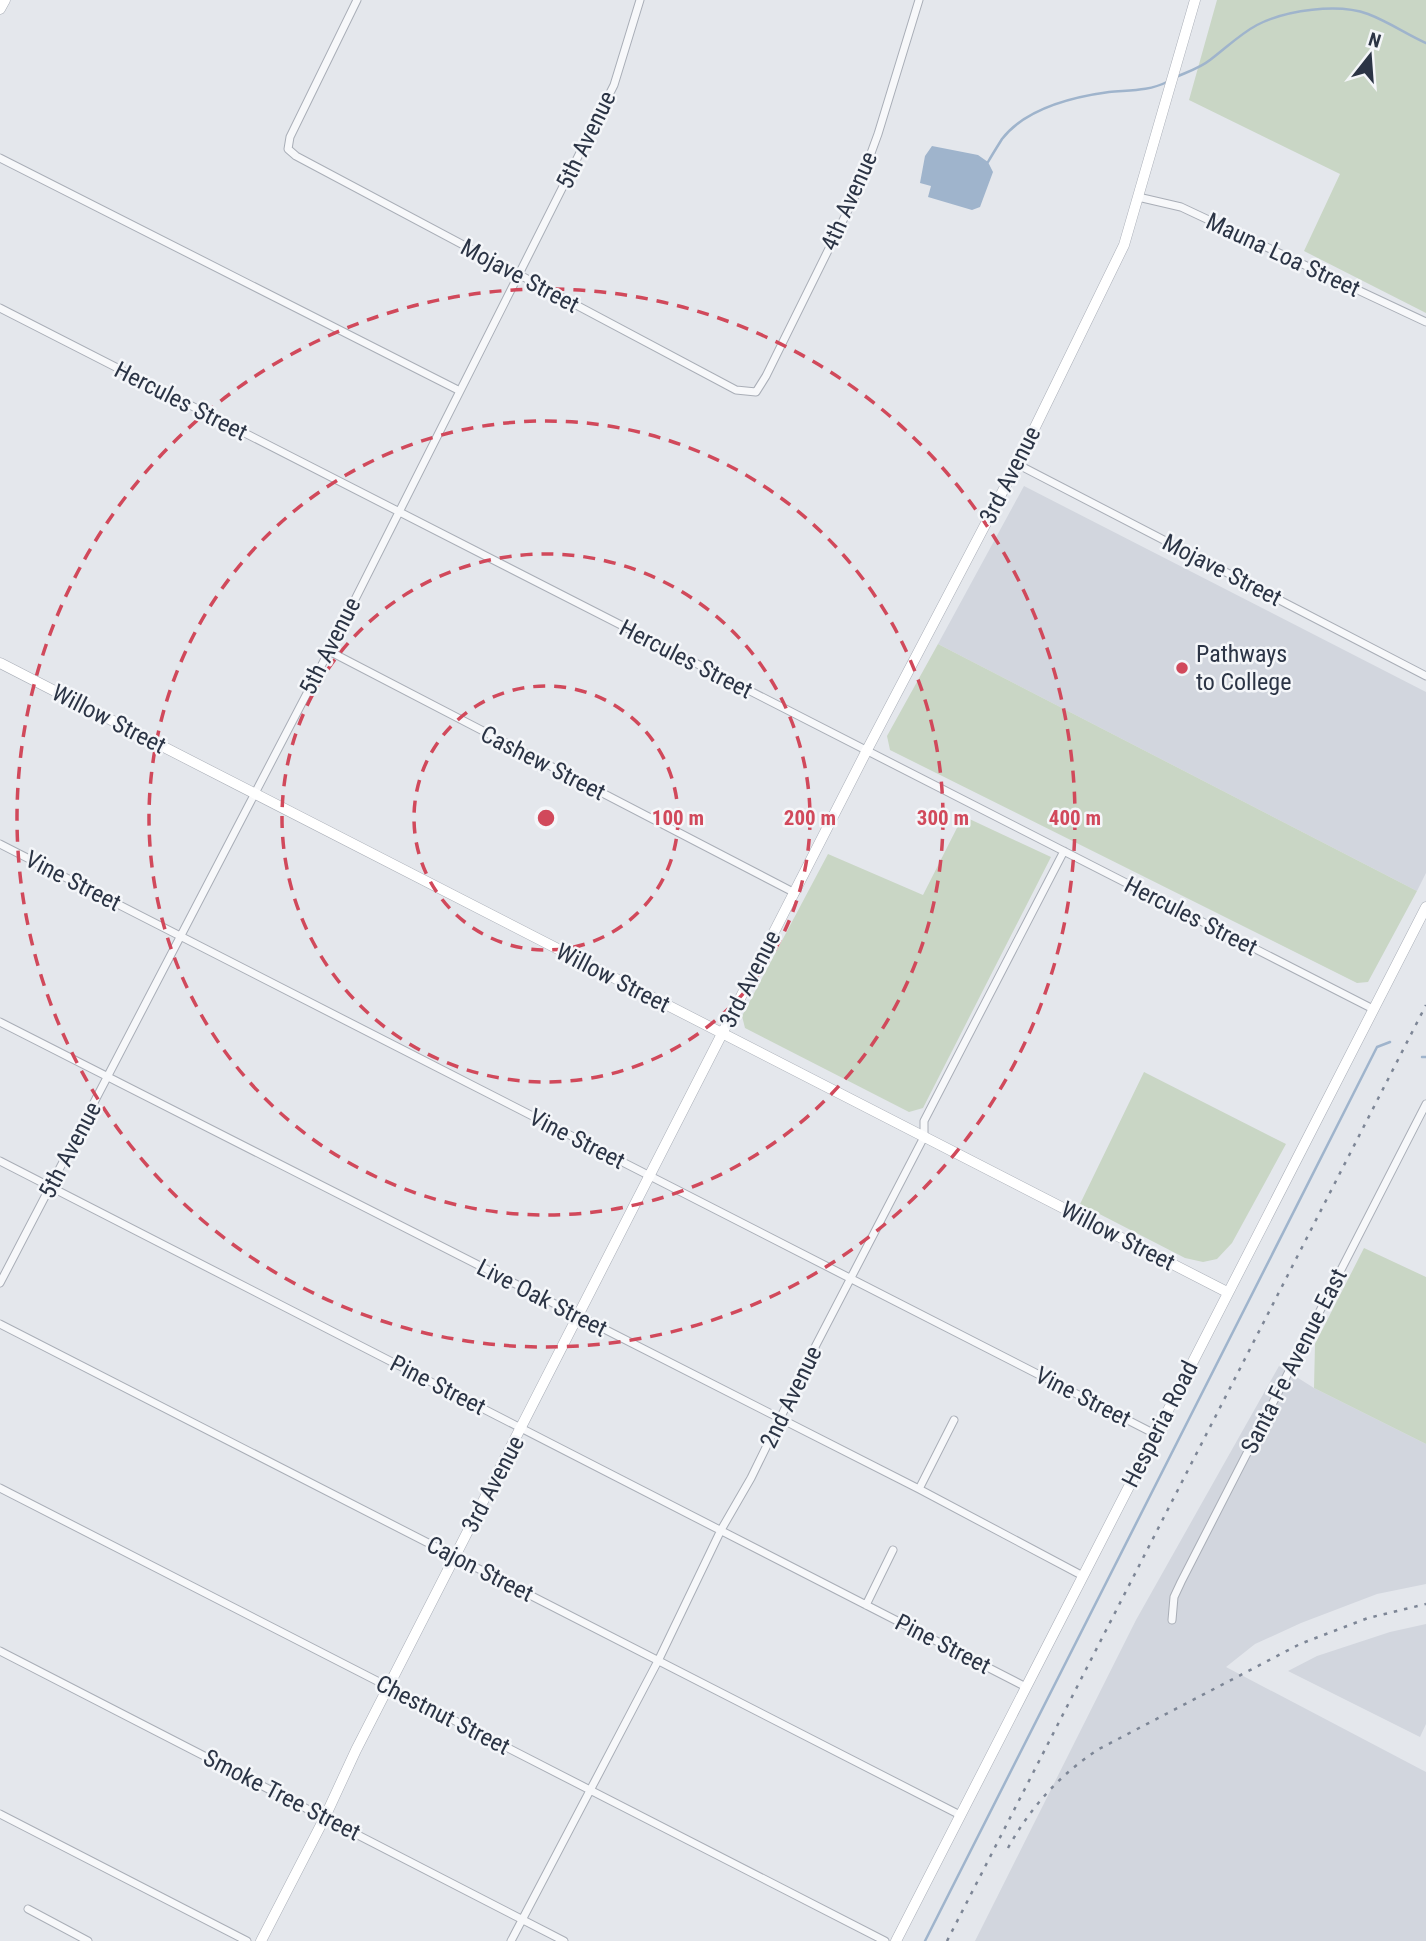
<svg xmlns="http://www.w3.org/2000/svg" width="1426" height="1941" font-family="'Roboto Condensed',sans-serif">
	<style>
		.built { fill: #d2d6de }
		.green { fill: #c9d6c5 }
		.water { fill: #9fb4cc }
		.lines { fill: none; stroke-linecap: round; stroke-linejoin: round }
		.stream { stroke: #9fb4cc; stroke-width: 2.5 }
		.street-casing { stroke: #a9aeb7; stroke-width: 9 }
		.secondary-casing { stroke: #a9aeb7; stroke-width: 11 }
		.street { stroke: #f7f8fa; stroke-width: 7 }
		.secondary { stroke: #fff; stroke-width: 10 }
		.rail { stroke: #7d8696; stroke-width: 2.5; stroke-dasharray: 3.5 7; stroke-linecap: butt }
		.ring { fill: none; stroke: #d1495b; stroke-width: 3.5; stroke-dasharray: 12 9 }
		.poi-dot { fill: #d1495b; stroke: #f4f6f9; stroke-width: 2.5 }
		.labels { text-anchor: middle; dominant-baseline: central; stroke-width: 5; stroke-linejoin: round; paint-order: stroke }
		.street-label { font-size: 24px; fill: #2b3445; stroke: #f4f6f9 }
		.poi-label { font-size: 24px; fill: #2b3445; stroke: #f4f6f9; text-anchor: start }
		.centre { fill: #d1495b; stroke: #f4f6f9; stroke-width: 3.5 }
		.ring-label { font-size: 21px; text-anchor: middle; font-weight: bold; fill: #d1495b; stroke: #f4f6f9; stroke-width: 5; stroke-linejoin: round; paint-order: stroke }
	</style>
	<rect width="100%" height="100%" fill="#e4e7ec"/>
	<path class="built" d="M1024,486L1426,692V873L1417,891L938,644Z
		M1279,1366L1314,1388L1426,1444V1584L1377,1594L1301,1623L1255,1644L1226,1667L1426,1772V1941H975L1136,1620Z
		M1426,1624V1724L1420,1737L1288,1671L1317,1656L1390,1632Z"/>
	<path class="green" d="M1217,0H1426V313L1304,251L1340,174L1189,100Z
		M938,644L1417,891L1368,982L1357,983L890,750L887,736Z
		M963,816L1051,857L923,1108L909,1112L745,1028L742,1016L828,854L923,895Z
		M1144,1072L1286,1144L1232,1243L1217,1259L1203,1262L1185,1258L1080,1204Z
		M1364,1248L1426,1277V1444L1314,1388L1315,1344Z"/>
	<path class="water" d="M932,146L978,155L988,162L993,172L980,207L972,210L928,197L931,186L920,183L925,156Z"/>
	<g class="lines">
		<path class="stream" d="M1176,77C1187,72 1200,68 1210,60C1226,48 1240,34 1257,25C1286,10 1338,3 1368,14C1389,22 1406,34 1426,43
			M988,162C992,155 997,147 1002,139C1026,108 1072,97 1109,92C1130,90 1149,91 1167,82
			M1422,1057H1426
			M925,1941L1377,1047L1390,1042"/>
		<defs>
			<path id="street" d="M357,0L290,137L288,149L296,156L736,390L756,392L766,376L856,194L878,134L919,0
				M0,158L460,391
				M1138,197L1181,207L1426,322
				M0,308L1373,1009
				M1017,464L1426,676
				M329,651L795,893
				M0,844L1155,1434
				M0,1022L919,1489L1083,1576
				M0,1161L1026,1687
				M0,1283L329,651L518,276L614,85L640,0
				M0,1324L960,1815
				M0,1488L885,1941
				M919,1489L954,1420
				M866,1605L893,1550
				M1172,1620L1174,1597L1181,1582L1426,1104
				M0,1651L564,1941
				M0,1814L247,1941
				M28,1909L88,1941
				M511,1941L659,1659L721,1530L751,1478L815,1347L924,1137V1121L1064,851"/>
			<path id="secondary" d="M0,9L5,0
				M0,663L1227,1292
				M261,1941L325,1817L356,1750L867,750L1017,464L1124,245L1195,0
				M896,1941L1426,907"/>
		</defs>
		<use href="#street" class="street-casing"/>
		<use href="#secondary" class="secondary-casing"/>
		<use href="#street" class="street"/>
		<use href="#secondary" class="secondary"/>
		<path class="rail" d="M1008,1848C1030,1808 1060,1774 1099,1749L1300,1644L1368,1618L1426,1604
			M947,1941L1426,1005"/>
	</g>
	<g class="ring">
		<circle cx="546" cy="818" r="132"/>
		<circle cx="546" cy="818" r="264"/>
		<circle cx="546" cy="818" r="397"/>
		<circle cx="546" cy="818" r="529"/>
	</g>
	<circle class="poi-dot" cx="1182" cy="668" r="7"/>
	<g class="labels">
		<g class="street-label">
			<text transform="translate(586 140) rotate(-64)">5th Avenue</text>
			<text transform="translate(849 201) rotate(-66)">4th Avenue</text>
			<text transform="translate(1283 255) rotate(25)">Mauna Loa Street</text>
			<text transform="translate(520 276) rotate(28)">Mojave Street</text>
			<text transform="translate(181 401) rotate(27)">Hercules Street</text>
			<text transform="translate(1010 475) rotate(-63)">3rd Avenue</text>
			<text transform="translate(1222 570) rotate(27)">Mojave Street</text>
			<text transform="translate(330 646) rotate(-63)">5th Avenue</text>
			<text transform="translate(686 659) rotate(27)">Hercules Street</text>
			<text transform="translate(109 719) rotate(27)">Willow Street</text>
			<text transform="translate(543 763) rotate(27)">Cashew Street</text>
			<text transform="translate(73 881) rotate(27)">Vine Street</text>
			<text transform="translate(1191 916) rotate(27)">Hercules Street</text>
			<text transform="translate(613 978) rotate(27)">Willow Street</text>
			<text transform="translate(750 979) rotate(-63)">3rd Avenue</text>
			<text transform="translate(577 1139) rotate(27)">Vine Street</text>
			<text transform="translate(70 1150) rotate(-62)">5th Avenue</text>
			<text transform="translate(1118 1236) rotate(27)">Willow Street</text>
			<text transform="translate(542 1298) rotate(27)">Live Oak Street</text>
			<text transform="translate(1294 1361) rotate(-63)">Santa Fe Avenue East</text>
			<text transform="translate(438 1385) rotate(27)">Pine Street</text>
			<text transform="translate(791 1397) rotate(-64)">2nd Avenue</text>
			<text transform="translate(1083 1397) rotate(27)">Vine Street</text>
			<text transform="translate(1160 1424) rotate(-63)">Hesperia Road</text>
			<text transform="translate(493 1484) rotate(-62)">3rd Avenue</text>
			<text transform="translate(480 1569) rotate(27)">Cajon Street</text>
			<text transform="translate(943 1644) rotate(27)">Pine Street</text>
			<text transform="translate(443 1715) rotate(27)">Chestnut Street</text>
			<text transform="translate(282 1795) rotate(27)">Smoke Tree Street</text>
		</g>
		<g class="poi-label">
			<text x="1196" y="654">Pathways<tspan x="1196" dy="28">to College</tspan></text>
		</g>
	</g>
	<circle cx="546" cy="818" r="10" class="centre"/>
	<g class="ring-label">
		<text x="678" y="825">100 m</text>
		<text x="810" y="825">200 m</text>
		<text x="943" y="825">300 m</text>
		<text x="1075" y="825">400 m</text>
	</g>
	<g transform="translate(1370 56) rotate(17)" stroke="#f4f6f9" stroke-width="5" paint-order="stroke">
	<path d="M0-5L12 26L0 18L-12 26Z" fill="#2b3445"/>
	<text y="-10" font-size="19" font-weight="bold" text-anchor="middle" fill="#2b3445">N</text>
	</g>
</svg>
